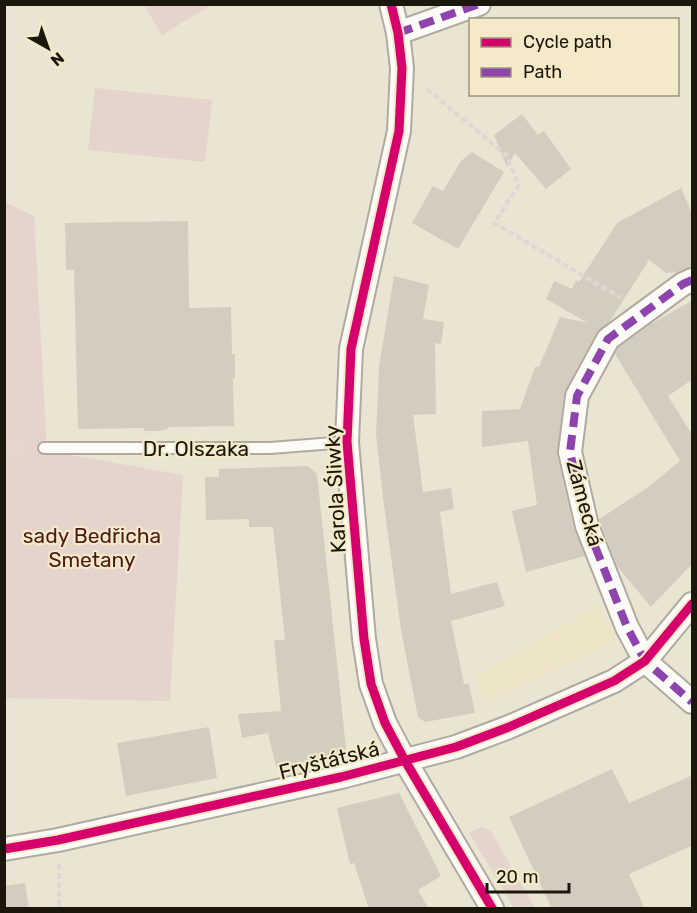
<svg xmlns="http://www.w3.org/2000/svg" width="697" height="913" font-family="Rubik,sans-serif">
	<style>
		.built { fill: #ede3c6 }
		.green { fill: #e4d4cb }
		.building { fill: #d5ccc0 }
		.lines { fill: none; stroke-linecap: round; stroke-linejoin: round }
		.lane-casing { stroke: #b0ab9e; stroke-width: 14 }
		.street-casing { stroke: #b0ab9e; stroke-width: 26 }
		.path { stroke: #dcd9d4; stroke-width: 4; stroke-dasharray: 6 3; stroke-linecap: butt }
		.lane { stroke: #fcfbf8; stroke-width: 10 }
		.street { stroke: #fcfbf8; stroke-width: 22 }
		.quiet { stroke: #8e44ad; stroke-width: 8; stroke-dasharray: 15 8; stroke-linecap: butt }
		.cycleway-casing { stroke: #f4e9c9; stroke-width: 13 }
		.cycleway { stroke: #d6006c; stroke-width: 9 }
		.labels { text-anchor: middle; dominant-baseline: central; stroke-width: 4.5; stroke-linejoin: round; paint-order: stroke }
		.street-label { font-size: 21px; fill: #1b170c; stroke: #f4e9c9 }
		.park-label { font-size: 21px; fill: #4b1a19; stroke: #f4e9c9 }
	</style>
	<rect width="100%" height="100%" fill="#eae4d3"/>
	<path class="built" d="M598,604L617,641L485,703L474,677Z"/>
	<path class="green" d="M144,5H211L162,35Z
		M95,88L212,100L205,162L88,150Z
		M5,202L34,216L47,451L183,475L170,701L5,698Z
		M481,827L490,830L535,908H514L469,833Z"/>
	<path class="building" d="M522,114L538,135L544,131L571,169L546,189L515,153L507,167L494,135Z
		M472,152L504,172L458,249L412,223L433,186L443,191L461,161Z
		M681,188L693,216V267L677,272L666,273L649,260L610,321L596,333L564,394L557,455L574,529L585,556L526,572L512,511L537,505L528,441L482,447V411L520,409L535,367H539L560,317L588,323L546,299L554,281L572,289L576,280L579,282L617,223Z
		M188,221L189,308L231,307L232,354H235V378L233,379L234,426L168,427V429L158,431H144V428L78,429L74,270H66L65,223Z
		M394,276L429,285L423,319L444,322L441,344L435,343L436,414L413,415L423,492L451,488L454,509L440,512L451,594L497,582L505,606L451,621L464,684H469L475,713L425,722L418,717L401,630L383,498L376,434L379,367Z
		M693,300V379L668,396L693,436V563L651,607L617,566L599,519L647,488L680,461L615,354L618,348L651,324Z
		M308,466L317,474L346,748L341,755L276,767L268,733L242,738L238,714L281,711L274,640H285L273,527H249V519L206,520L205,477H219V469Z
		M209,727L217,778L126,796L117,743Z
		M612,769L629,803L693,775V845L629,874L645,909H552L509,817Z
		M399,793L441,876L418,890L429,909H369L354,863L350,864L337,808Z
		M25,883L29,909H4V886Z"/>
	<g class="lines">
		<defs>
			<path id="lane" d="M44,448H270L347,442"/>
			<path id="street" d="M391,4L398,33L402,68L399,131L351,349L347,442L364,639L371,684L385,723L404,759L492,908
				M398,33L479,4
				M692,280L683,284L608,339L577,396L570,452L587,526L627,627L645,661L692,702
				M4,849L58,840L341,777L456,747L509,727L614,681L645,661L692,604"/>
		</defs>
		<use href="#lane" class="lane-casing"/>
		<use href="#street" class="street-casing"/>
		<path class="path" d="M427,89L506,155L519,185L494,223L621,298
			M4,449L26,448
			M59,864V908"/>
		<use href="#lane" class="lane"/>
		<use href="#street" class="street"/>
		<path class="quiet" d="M398,33L479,4
			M692,280L683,284L608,339L577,396L570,452L587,526L627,627L645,661L692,702"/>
		<defs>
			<path id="cycleway" d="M391,4L398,33L402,68L399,131L351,349L347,442L364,639L371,684L385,723L404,759L492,908
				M4,849L58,840L341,777L456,747L509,727L614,681L645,661L692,604"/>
		</defs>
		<use href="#cycleway" class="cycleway-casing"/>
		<use href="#cycleway" class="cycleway"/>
	</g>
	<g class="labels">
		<g class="street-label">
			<text x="196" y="448">Dr. Olszaka</text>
			<text transform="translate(335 489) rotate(-93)">Karola Śliwky</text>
			<text transform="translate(585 503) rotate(75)">Zámecká</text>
			<text transform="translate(329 760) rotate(-14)">Fryštátská</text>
		</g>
		<g class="park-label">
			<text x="92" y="535">sady Bedřicha<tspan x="92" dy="24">Smetany</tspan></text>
		</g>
	</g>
	<rect width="697" height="913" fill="none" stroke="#1b170c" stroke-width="12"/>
	<rect x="469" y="18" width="210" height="78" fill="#f4e9c9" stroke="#9d957d" stroke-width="1.5"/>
	<rect x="481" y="38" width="30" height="9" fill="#d6006c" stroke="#9d957d" stroke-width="1.5"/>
	<text x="523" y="48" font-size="18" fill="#1b170c">Cycle path</text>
	<rect x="481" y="68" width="30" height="9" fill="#8e44ad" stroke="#9d957d" stroke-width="1.5"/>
	<text x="523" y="78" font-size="18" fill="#1b170c">Path</text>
	<g transform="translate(48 48) rotate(140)" stroke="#f4e9c9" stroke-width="4.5" paint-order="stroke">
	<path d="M0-4.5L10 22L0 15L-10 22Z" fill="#1b170c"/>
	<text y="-9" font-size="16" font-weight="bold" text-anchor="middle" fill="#1b170c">N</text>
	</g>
	<path d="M487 883v9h82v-9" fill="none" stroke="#1b170c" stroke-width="3"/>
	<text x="496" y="883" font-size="18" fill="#1b170c" stroke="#f4e9c9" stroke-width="4.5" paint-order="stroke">20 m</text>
</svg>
